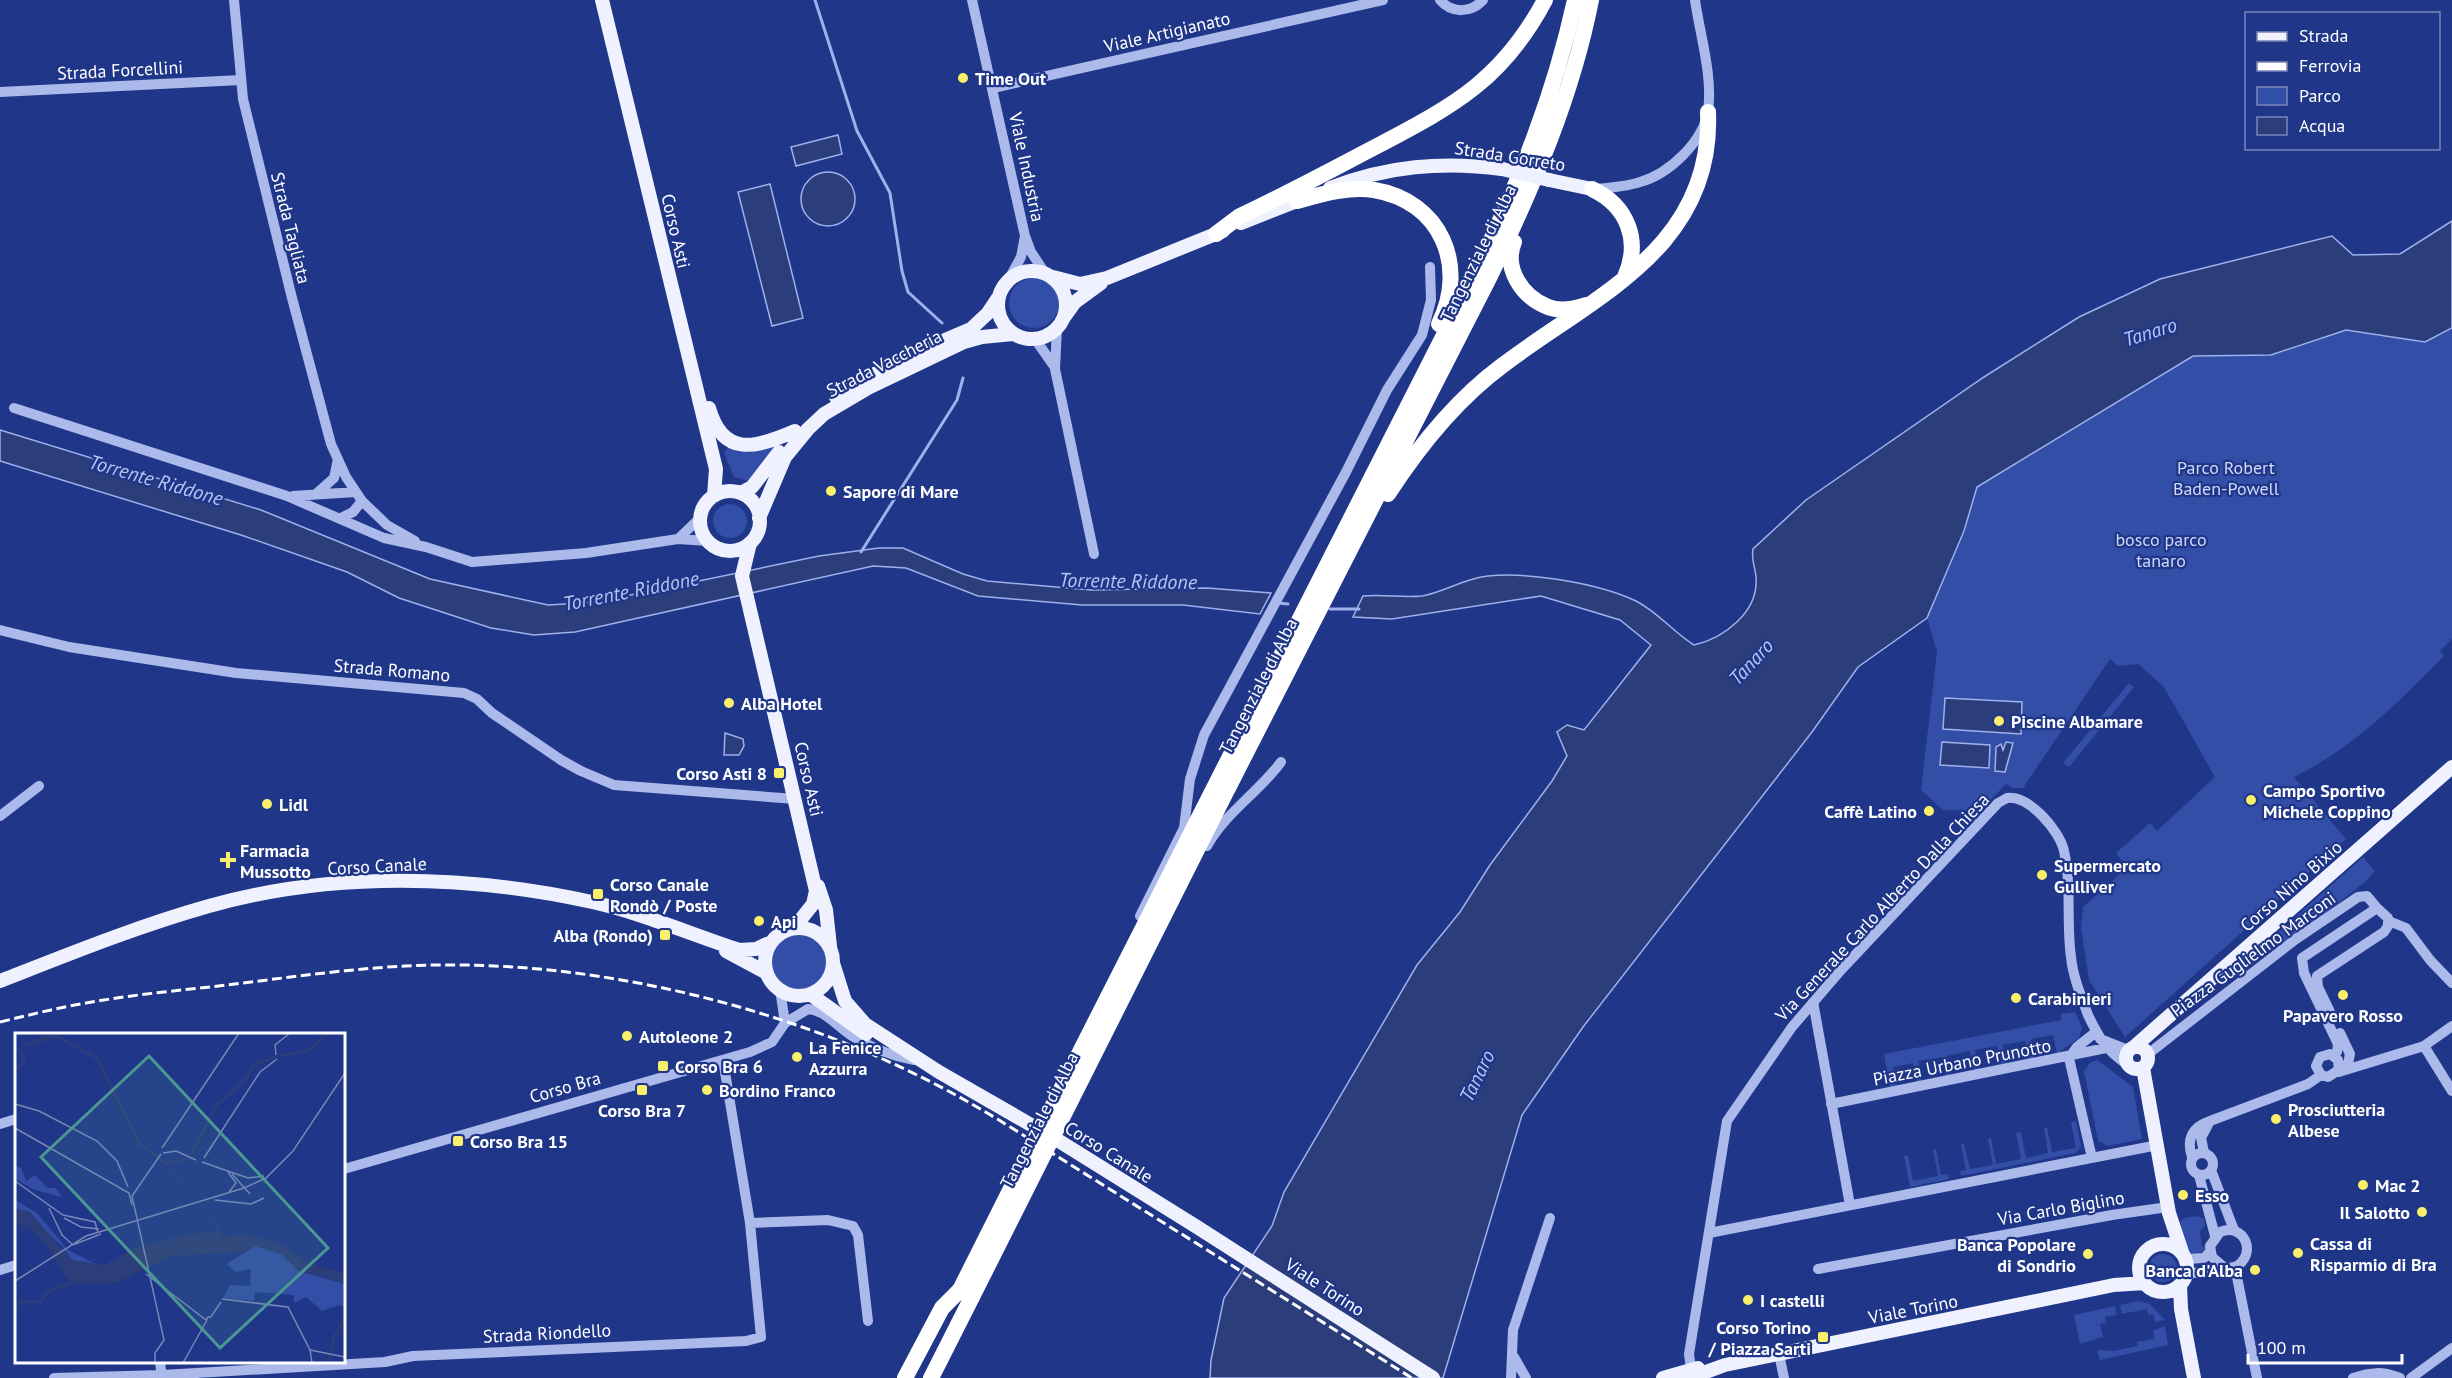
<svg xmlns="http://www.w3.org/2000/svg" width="2452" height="1378" font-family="'PT Sans',sans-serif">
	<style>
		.green { fill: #334ea7 }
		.water { fill: #2c3d7b; stroke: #9eb1ec; stroke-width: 1.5 }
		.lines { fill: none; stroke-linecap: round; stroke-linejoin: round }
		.stream { stroke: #9eb1ec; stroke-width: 3 }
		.minor { stroke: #abbaeb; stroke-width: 10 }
		.major { stroke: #eff2fe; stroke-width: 14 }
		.highway { stroke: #fff; stroke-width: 16 }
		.rail { stroke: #fff; stroke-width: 3; stroke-dasharray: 10 4.5; stroke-linecap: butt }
		.major-bridge { stroke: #eff2fe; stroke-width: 14 }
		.highway-bridge { stroke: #fff; stroke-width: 16 }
		.poi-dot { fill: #f9ef6b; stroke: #1f3689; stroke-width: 2 }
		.labels { text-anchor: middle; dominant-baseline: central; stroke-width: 4.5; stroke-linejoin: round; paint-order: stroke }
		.street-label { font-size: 18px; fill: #fff; stroke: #1f3689 }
		.poi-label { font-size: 18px; font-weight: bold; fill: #fff; stroke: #1f3689; text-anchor: start }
		.park-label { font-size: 18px; fill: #d0d9f8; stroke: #1f3689 }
		.water-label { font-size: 20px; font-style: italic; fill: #b7c5f2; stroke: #1f3689 }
		.inset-river { fill: none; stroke: #2c3d7b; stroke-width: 3 }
		.inset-road { fill: none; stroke: #7986b8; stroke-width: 1.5 }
		.view { fill: #4b9892; fill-opacity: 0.15; stroke: #4b9892; stroke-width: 3 }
		.inset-edge { fill: none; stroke: #fff; stroke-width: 3 }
	</style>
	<rect width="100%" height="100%" fill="#1f3689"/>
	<path class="green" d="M1009 303a25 25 0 1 1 50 0a25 25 0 1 1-50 0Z
		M2452,329V639L2440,651L2444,656C2395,705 2356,746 2294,777L2346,839L2125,1037L2089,980L2081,928L2083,907L2120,874L2115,867L2122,861L2116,853L2150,823L2157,831L2215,777L2164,687L2138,664L2118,666L2110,659L2023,788H2013L2006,784L1980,811L1943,810L1921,790L1937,652L1927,618L1977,487L2193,356L2271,355L2346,330L2425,342Z
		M777,444L764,468L751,482L734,477L724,453L729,445Z
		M713 521a17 17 0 1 1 34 0a17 17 0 1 1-34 0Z
		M2129,683L2134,687L2069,767L2063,763Z
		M2363,857L2375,871L2365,882L2294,938L2271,951L2264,945Z
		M771 962a28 28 0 1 1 56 0a28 28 0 1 1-56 0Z
		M2075,1012L2082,1027L2079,1038L2057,1054L2053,1035L2031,1039L2034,1059L2029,1060L2025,1041L2003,1045L2006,1063L2001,1064L1997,1046L1975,1050L1979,1069L1974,1070L1970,1051L1947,1056L1950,1075L1946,1076L1942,1057L1918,1061L1922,1082H1917L1913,1063L1893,1067L1896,1087L1890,1088L1884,1054L2061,1020V1014Z
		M2097,1060L2133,1087L2142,1139L2108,1146L2098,1141L2084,1071L2090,1063Z
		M2076,1121L2081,1147L2075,1153L1961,1176L1960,1171L1966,1170L1961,1144H1964L1970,1169L1993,1165L1988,1139L1991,1138L1996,1164L2021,1159L2016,1133L2021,1132L2026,1158L2048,1153L2044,1128L2047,1127L2052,1152L2076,1148L2071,1122Z
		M1936,1149L1941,1175L1948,1174L1949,1179L1910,1187L1904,1156L1908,1155L1913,1181L1938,1176L1933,1150Z
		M2198,1216L2204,1219L2205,1226L2200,1231L2202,1247L2208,1243V1247L2203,1252L2188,1254L2180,1222L2184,1218Z
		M2149 1268a14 14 0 1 1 28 0a14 14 0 1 1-28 0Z
		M2139,1301L2150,1304L2165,1320L2155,1322L2153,1314L2148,1315L2147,1309L2122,1314L2120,1305Z
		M2115,1306L2117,1315L2105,1317L2106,1323L2100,1324L2103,1337L2080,1344L2074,1315Z
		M2165,1326L2168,1345L2100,1360L2097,1350L2114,1351L2137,1346V1342L2154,1339L2153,1331Z"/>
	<path class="water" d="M838,135L842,154L796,166L791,147Z
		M801 199a27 27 0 1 1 54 0a27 27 0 1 1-54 0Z
		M770,184L803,318L772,326L738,192Z
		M2452,221V328L2425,342L2346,330L2271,355L2193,356L1977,487L1964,531L1927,618L1858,667L1812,732L1583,1027L1522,1115L1443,1378H1210L1211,1360L1224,1298L1272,1226L1284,1192L1417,965L1460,912L1490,865L1552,781L1567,756L1557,732L1567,725L1584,730L1651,645L1620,620L1541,596L1392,619L1353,617L1363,596C1383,594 1403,598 1422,596C1441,593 1466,578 1488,576C1529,572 1598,583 1636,601C1658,612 1673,632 1694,645C1724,638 1759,612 1756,577C1755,566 1751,560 1753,549L1806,500L1984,377L2079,317L2160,279L2332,236L2353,255L2400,254Z
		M0,430L261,510L430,579L548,605L597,602L819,556L879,548H903L963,574L987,581L1091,590L1207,588L1271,593L1260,614L1183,605H1082L978,596L906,568L873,566L575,632L534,635L491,628L399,598L347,572L241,535L0,461Z
		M1945,698L2022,702L2021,734L1943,729Z
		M725,733L743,739L744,746L739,755H724Z
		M1942,742L1990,745L1989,768L1940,765Z
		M2006,742L2013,743L2005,772L1995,771L1996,747L2001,744L2003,750Z"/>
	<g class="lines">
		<path class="stream" d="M815,0L857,131L890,193L902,271L908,292L942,323
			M861,552L957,400L963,378
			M1278,603L1288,604
			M1330,609H1359"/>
		<path class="minor" d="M234,0L243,99L292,298L331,444L346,477L362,501L387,525L415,541
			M972,0L1025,236L1031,252L1045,273
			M1440,0C1452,14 1471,13 1483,0
			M993,88L1383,0
			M0,92L241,80
			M1594,189C1609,188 1625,187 1640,182C1669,174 1703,142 1708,111C1713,76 1700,35 1695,0
			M1009,279L1021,257L1025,236
			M1057,328L1055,369L1094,554
			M1035,339L1054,366
			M14,408L287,496L384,538L426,547L472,562L586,553L678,539L708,541
			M316,494L334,478L338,459
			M293,496L356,492
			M341,518L353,512L362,501
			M678,539L700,518
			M0,630L69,647L236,673L464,693L477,699L492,713L561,760L581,771L614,785L795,799
			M0,816L39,786
			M1207,846C1225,813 1259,792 1281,762
			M1140,916L1184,828L1190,779L1204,735L1346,472L1387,390L1422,335L1431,300L1430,267
			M2389,921L2406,928L2430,960L2452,983
			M780,989L785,1023
			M1813,1002L1850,1205
			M2332,1016L2318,987L2317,976L2384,932L2388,926V918L2377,908
			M2100,1039L2128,1050
			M2424,1046L2452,1091
			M2148,1054L2296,939L2358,897L2367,896L2377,908L2302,958L2304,973L2338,1044L2337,1052L2333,1055
			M2069,1058L2092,1158
			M2069,1058L2077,1047L2096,1032
			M2342,1071L2424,1046L2452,1026
			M2339,1072L2338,1060L2330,1054L2320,1057L2316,1066L2321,1075L2328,1077L2348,1064L2350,1054L2340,1033
			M1831,1104L2106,1048
			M2210,1121L2308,1084L2321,1075
			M0,1124L16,1119
			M2191 1164a11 11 0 1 1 22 0a11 11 0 1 1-22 0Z
			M2192,1157C2186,1139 2192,1127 2210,1121L2201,1138L2204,1152
			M344,1169L750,1052L772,1042L785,1023L808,1009C825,1010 838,1027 852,1036C872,1048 891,1056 914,1060
			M2211,1170L2234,1230
			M2199,1175L2215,1236
			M750,1223L828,1220L853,1226L858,1235L868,1321
			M1709,1233L2158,1145
			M2186,1259L2204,1258L2210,1252
			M2235,1267L2257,1378
			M1818,1269L2112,1215L2168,1207
			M0,1270L16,1265
			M2187,1274L2235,1267C2258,1255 2245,1222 2220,1232L2210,1246L2212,1257L2224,1267
			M1779,1354L1784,1378
			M1514,1357L1526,1378
			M160,1362L162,1378
			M1691,1369L1689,1354L1727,1121L1792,1027L1841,970L1998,803L2007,798C2029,795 2060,831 2064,851C2072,886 2066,922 2071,957C2073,977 2081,996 2088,1015C2098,1036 2107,1052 2127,1064
			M54,1378L162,1375L385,1362L413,1356L746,1341L761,1337L750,1223L723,1060
			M1511,1378L1513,1330L1550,1218
			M2353,1378C2371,1372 2382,1371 2400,1378
			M2411,1378L2452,1348"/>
		<path class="major" d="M602,0L716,469L714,496
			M1549,180L1592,189
			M1330,188C1387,166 1442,161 1502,169
			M1241,223L1307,197
			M998 305a34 34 0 1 1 68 0a34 34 0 1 1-68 0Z
			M1053,277L1080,284L1107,278L1223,231
			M1065,316L1075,302L1101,283
			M836,397L857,383L922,350L971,329L988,313L998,298
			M709,408C723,458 756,448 795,431
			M700 521a30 30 0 1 1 60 0a30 30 0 1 1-60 0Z
			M741,493L752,487L779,452
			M759,518L785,457L808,429L824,414L868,388L964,342L982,337L1013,334
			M750,543L742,576L816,891L813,904L794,928
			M818,886L826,910L830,946
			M765 962a34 34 0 1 1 68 0a34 34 0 1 1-68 0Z
			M726,951L767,973
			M833,963L845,1001L865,1024L939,1072L1059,1141L1197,1227L1433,1378
			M0,981C69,954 138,926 209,906C333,871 468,875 592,902C642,913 690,934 739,950L756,949L771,942
			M810,994L866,1034
			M2126 1058a11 11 0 1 1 22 0a11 11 0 1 1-22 0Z
			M2134,1047L2452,767
			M2143,1068L2169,1213L2182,1252
			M2139 1268a24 24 0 1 1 48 0a24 24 0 1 1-48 0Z
			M2180,1285L2181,1309L2194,1378
			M1663,1378L1698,1368
			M1689,1378L1725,1365L2114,1285L2145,1283"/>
		<path class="highway" d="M1592,189C1628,206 1641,241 1625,277
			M1297,201C1322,194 1349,186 1374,190C1441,201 1468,266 1439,324
			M1216,234L1240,216C1287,194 1333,169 1379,145C1455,105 1503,79 1545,0
			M1514,242C1503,268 1522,297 1548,307C1561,312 1574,309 1586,305
			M1388,494C1419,446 1457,399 1503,365C1594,296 1714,248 1708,112
			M1228,788L1491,274C1533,186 1572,97 1591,0
			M1047,1117L1478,268C1520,180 1554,96 1575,0
			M905,1378L942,1308L960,1290
			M931,1378L972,1297"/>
		<path class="rail" d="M0,1022C29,1015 57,1008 86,1003C135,994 186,990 235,984C292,977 348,969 405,966C581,957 774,1002 931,1082C955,1094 977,1107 999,1120L1412,1378"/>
		<path class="major-bridge" d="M1502,169L1549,180"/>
		<path class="highway-bridge" d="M960,1290L1047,1117
			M972,1297L1228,788"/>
	</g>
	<g class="poi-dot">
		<circle cx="963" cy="78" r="6"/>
		<circle cx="831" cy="491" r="6"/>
		<circle cx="729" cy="703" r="6"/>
		<circle cx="1999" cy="721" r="6"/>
		<rect x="773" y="767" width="12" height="12" rx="3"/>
		<circle cx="2251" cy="800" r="6"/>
		<circle cx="267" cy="804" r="6"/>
		<circle cx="1929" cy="811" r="6"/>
		<path d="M225 851h6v6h6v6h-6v6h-6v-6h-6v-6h6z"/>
		<circle cx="2042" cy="875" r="6"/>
		<rect x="592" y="888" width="12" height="12" rx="3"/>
		<circle cx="759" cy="921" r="6"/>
		<rect x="659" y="929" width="12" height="12" rx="3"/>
		<circle cx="2343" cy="995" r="6"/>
		<circle cx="2016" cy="998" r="6"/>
		<circle cx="627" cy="1036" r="6"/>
		<circle cx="797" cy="1057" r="6"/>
		<rect x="657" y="1060" width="12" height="12" rx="3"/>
		<rect x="636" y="1084" width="12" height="12" rx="3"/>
		<circle cx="707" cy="1090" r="6"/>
		<circle cx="2276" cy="1119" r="6"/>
		<rect x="452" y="1135" width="12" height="12" rx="3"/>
		<circle cx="2363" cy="1185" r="6"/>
		<circle cx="2183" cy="1195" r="6"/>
		<circle cx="2422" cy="1212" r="6"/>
		<circle cx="2298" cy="1253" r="6"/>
		<circle cx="2088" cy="1254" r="6"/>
		<circle cx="2255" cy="1270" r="6"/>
		<circle cx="1748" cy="1300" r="6"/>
		<rect x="1817" y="1331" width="12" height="12" rx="3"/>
	</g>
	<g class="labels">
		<g class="street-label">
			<text transform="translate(1167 32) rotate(-13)">Viale Artigianato</text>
			<text transform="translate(120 70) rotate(-3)">Strada Forcellini</text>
			<text transform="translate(1510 156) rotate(9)">Strada Gorreto</text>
			<text transform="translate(1027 167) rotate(78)">Viale Industria</text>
			<text transform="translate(291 228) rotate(76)">Strada Tagliata</text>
			<text transform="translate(676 231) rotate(77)">Corso Asti</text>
			<text transform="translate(1478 253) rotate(-64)">Tangenziale di Alba</text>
			<text transform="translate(884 363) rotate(-27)">Strada Vaccheria</text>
			<text transform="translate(392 670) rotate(5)">Strada Romano</text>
			<text transform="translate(1258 686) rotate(-63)">Tangenziale di Alba</text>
			<text transform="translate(809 779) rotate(77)">Corso Asti</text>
			<text transform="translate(377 866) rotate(-3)">Corso Canale</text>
			<text transform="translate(2291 886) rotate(-41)">Corso Nino Bixio</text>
			<text transform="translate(1882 907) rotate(-47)">Via Generale Carlo Alberto Dalla Chiesa</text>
			<text transform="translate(2253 954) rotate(-36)">Piazza Guglielmo Marconi</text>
			<text transform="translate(1962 1062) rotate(-11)">Piazza Urbano Prunotto</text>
			<text transform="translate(565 1087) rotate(-16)">Corso Bra</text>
			<text transform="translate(1039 1120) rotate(-63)">Tangenziale di Alba</text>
			<text transform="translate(1109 1152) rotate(32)">Corso Canale</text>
			<text transform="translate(2061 1208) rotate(-10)">Via Carlo Biglino</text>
			<text transform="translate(1325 1287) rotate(33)">Viale Torino</text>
			<text transform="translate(1913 1309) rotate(-11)">Viale Torino</text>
			<text transform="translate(547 1333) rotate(-3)">Strada Riondello</text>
		</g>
		<g class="poi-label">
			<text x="975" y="78">Time Out</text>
			<text x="843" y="491">Sapore di Mare</text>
			<text x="741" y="703">Alba Hotel</text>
			<text x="2011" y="721">Piscine Albamare</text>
			<text x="767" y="773" text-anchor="end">Corso Asti 8</text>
			<text x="2263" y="790">Campo Sportivo<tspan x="2263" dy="21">Michele Coppino</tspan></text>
			<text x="279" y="804">Lidl</text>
			<text x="1917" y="811" text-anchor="end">Caffè Latino</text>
			<text x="240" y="850">Farmacia<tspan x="240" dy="21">Mussotto</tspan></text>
			<text x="2054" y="865">Supermercato<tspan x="2054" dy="21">Gulliver</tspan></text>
			<text x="610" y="884">Corso Canale<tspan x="610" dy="21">Rondò / Poste</tspan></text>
			<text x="771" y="921">Api</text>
			<text x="653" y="935" text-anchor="end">Alba (Rondo)</text>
			<text x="2028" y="998">Carabinieri</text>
			<text x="2343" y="1015" text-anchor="middle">Papavero Rosso</text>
			<text x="639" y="1036">Autoleone 2</text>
			<text x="809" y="1047">La Fenice<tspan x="809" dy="21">Azzurra</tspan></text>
			<text x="675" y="1066">Corso Bra 6</text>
			<text x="719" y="1090">Bordino Franco</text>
			<text x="2288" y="1109">Prosciutteria<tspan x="2288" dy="21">Albese</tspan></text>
			<text x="642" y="1110" text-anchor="middle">Corso Bra 7</text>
			<text x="470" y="1141">Corso Bra 15</text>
			<text x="2375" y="1185">Mac 2</text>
			<text x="2195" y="1195">Esso</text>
			<text x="2410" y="1212" text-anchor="end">Il Salotto</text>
			<text x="2310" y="1243">Cassa di<tspan x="2310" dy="21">Risparmio di Bra</tspan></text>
			<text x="2076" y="1244" text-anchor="end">Banca Popolare<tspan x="2076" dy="21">di Sondrio</tspan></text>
			<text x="2243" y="1270" text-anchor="end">Banca d'Alba</text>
			<text x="1760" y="1300">I castelli</text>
			<text x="1811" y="1327" text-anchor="end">Corso Torino<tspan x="1811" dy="21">/ Piazza Sarti</tspan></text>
		</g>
		<g class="park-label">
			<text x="2226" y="467">Parco Robert<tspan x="2226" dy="21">Baden-Powell</tspan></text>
			<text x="2161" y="539">bosco parco<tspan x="2161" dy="21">tanaro</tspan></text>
		</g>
		<g class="water-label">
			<text transform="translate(2150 332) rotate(-17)">Tanaro</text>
			<text transform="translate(156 480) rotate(16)">Torrente Riddone</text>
			<text transform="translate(1128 581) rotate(1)">Torrente Riddone</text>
			<text transform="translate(631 591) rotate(-11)">Torrente Riddone</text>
			<text transform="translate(1751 662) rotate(-47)">Tanaro</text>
			<text transform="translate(1477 1076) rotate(-64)">Tanaro</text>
		</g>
	</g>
	<g transform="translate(15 1033)">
		<rect width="330" height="330" fill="#1f3689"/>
		<path d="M0,132L6,135L11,148L20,142L33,155H41L47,164L20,157L0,146ZM0,167L22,180L53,217L83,232L57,227L46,212L0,175ZM240,213L266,221L284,238L330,251V275L325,272L307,278L291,264L279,270V262L240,259L239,268L208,265L215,252L235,253L236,236L220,239L212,231Z" fill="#334ea7"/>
		<path d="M30,2H43L84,25L126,110L155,132L180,166L153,133L123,111L80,26L41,5L0,16ZM186,173L201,187L208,204L226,201L261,209L285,223L289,229L330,240V251L284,238L266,221L240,213L226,219L157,223L101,250L71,252L53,247L32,213L17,197L0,190V175L15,179L57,227L89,232L121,214L190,198L203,199L199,187Z" fill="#2c3d7b"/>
		<path class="inset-river" d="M266,23L294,17L312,0M238,32L260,24M0,37L10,28L4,15M177,120L202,72L233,44L237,32M152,130L173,126M0,276L5,268L25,269L33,258L61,249M313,330L319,303L330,286"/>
		<path class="inset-road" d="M261,22L260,12L275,0M0,71L24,78L82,108L102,128L113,154M0,95L114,160L117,172M147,115L224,0M148,120L161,118L181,127M189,125L245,39L262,26M187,129L207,136M204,135L233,145L249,143M213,139L221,150L214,159M217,141L235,161M0,148L48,182L80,189L83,200M200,167L236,171L249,165M34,175L47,202L58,212L86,201M49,185L66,194L84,196M131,241L191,287L194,283M0,248L71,203L229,155L251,145L278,118L330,40M207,266L273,274L295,317L297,330M195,285L206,269M295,317L330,324M140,330V320L149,307L117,163L146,121M168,330L192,287"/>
		<path class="view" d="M134,23L313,215L205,315L26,124Z"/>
		<rect width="330" height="330" class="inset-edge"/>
	</g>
	<rect x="2245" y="12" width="195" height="138" fill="#1f3689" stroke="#7986b8" stroke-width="1.5"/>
	<rect x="2257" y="32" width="30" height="9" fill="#eff2fe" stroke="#7986b8" stroke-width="1.5"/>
	<text x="2299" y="42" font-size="18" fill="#ffffff">Strada</text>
	<rect x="2257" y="62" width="30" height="9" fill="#ffffff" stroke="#7986b8" stroke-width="1.5"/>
	<text x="2299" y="72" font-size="18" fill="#ffffff">Ferrovia</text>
	<rect x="2257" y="87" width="30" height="18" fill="#334ea7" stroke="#7986b8" stroke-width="1.5"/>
	<text x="2299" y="102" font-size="18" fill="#ffffff">Parco</text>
	<rect x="2257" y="117" width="30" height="18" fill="#2c3d7b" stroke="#7986b8" stroke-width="1.5"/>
	<text x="2299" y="132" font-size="18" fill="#ffffff">Acqua</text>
	<path d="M2248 1354v9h154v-9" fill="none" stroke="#ffffff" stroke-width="3"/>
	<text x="2257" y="1354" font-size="18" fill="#ffffff" stroke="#1f3689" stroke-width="4.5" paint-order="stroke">100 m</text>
</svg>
